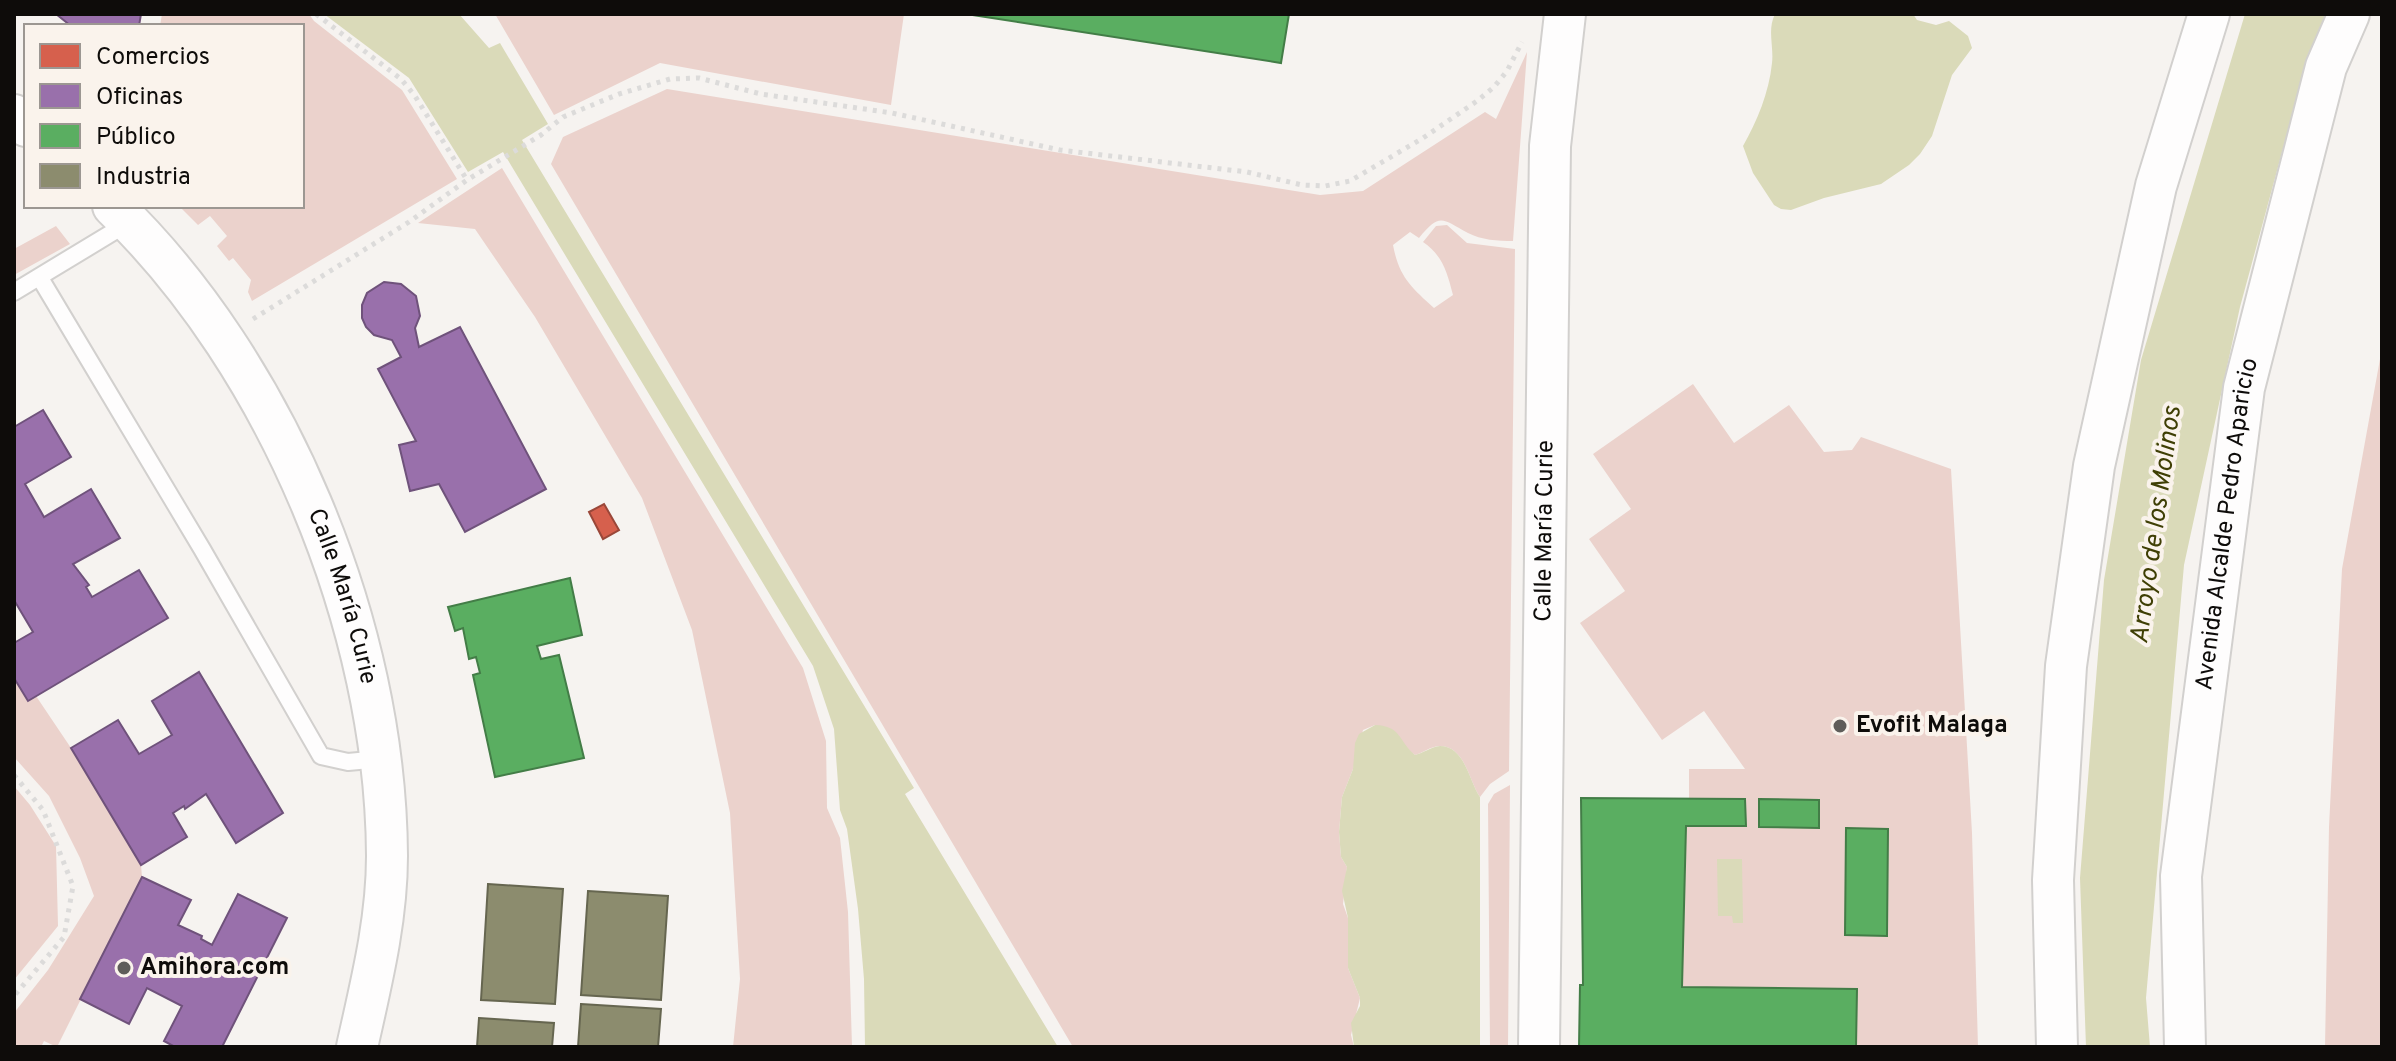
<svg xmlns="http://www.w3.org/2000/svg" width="2396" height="1061" font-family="Overpass,sans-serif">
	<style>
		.green { fill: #ebd2cc }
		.water { fill: #dadab9 }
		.shops { fill: #d6604d; stroke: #9a4739; stroke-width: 2 }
		.offices { fill: #9970ab; stroke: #6f527b; stroke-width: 2 }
		.public { fill: #5aae61; stroke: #437d47; stroke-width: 2 }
		.industry { fill: #8c8c6e; stroke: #666650; stroke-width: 2 }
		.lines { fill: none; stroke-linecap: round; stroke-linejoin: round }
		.service-casing { stroke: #d2d0ce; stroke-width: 20 }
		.tertiary-casing { stroke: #d2d0ce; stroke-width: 44 }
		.path { stroke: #dcdbda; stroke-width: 5; stroke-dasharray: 4 6; stroke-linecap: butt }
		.service { stroke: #fefdfd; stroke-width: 16 }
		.tertiary { stroke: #fefdfd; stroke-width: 40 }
		.poi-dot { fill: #5f5d5a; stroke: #faf3ec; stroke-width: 3 }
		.labels { text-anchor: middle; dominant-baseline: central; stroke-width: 8; stroke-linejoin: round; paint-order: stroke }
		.street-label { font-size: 24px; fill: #0e0c0a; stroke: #faf3ec }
		.poi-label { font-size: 24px; font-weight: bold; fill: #0e0c0a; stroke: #faf3ec; text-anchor: start }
		.water-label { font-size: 26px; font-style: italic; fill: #3f3f05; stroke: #faf3ec }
	</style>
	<rect width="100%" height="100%" fill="#f6f3f0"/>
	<path class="green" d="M162,14H309L314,21L402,90L457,179L252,301L248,292L251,280L233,258L229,261L217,246L227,236L210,216L198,225L179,206H302V26H160Z
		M495,14H904L891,105L660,63L554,115Z
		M1527,52L1513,241C1498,241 1481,240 1468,233C1442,219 1440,212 1419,238L1410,232L1393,245C1399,277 1411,287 1434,308L1453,295C1447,272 1443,256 1423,242L1436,226L1447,225L1467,243L1515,249L1509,771L1490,784L1480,797C1469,781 1465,746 1440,746C1431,746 1423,753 1415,755L1375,725L1363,730L1353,769L1342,797L1339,832L1341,857L1347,867L1343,904L1348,918V968L1360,998L1351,1035L1354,1047H1073L551,164L563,137L667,89L1320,195L1363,191L1485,112L1496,119Z
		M502,168L803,668L826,741L827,808L840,838L848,912L852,1047H733L740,979L730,813L692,630L642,498L535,317L475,229L418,223Z
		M56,226L70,244L14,275V249Z
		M2382,348V1047H2325L2329,827L2342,569Z
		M1693,384L1734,443L1789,405L1824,452L1852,450L1861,437L1951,469L1972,833L1978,1047H1579L1580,985H1583L1581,798H1689V769H1745L1704,711L1662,740L1580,623L1625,591L1589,539L1631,509L1593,454Z
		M14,678L28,701L36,696L71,748L141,865L142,877L57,1047L44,1041L41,1047H14V1013L48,970L94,896L80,858L49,796L14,757Z
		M1510,785L1508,1047H1490L1488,804L1494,794Z
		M14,786L30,805L56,846L58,926L14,980Z"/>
	<path class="water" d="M324,14H459L489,48L500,43L548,124L522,140L914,788L905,794L1058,1047H865L864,979L858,909L847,829L840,810L834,729L813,666L503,152L468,172L409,78Z
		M1775,14H1913L1917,20L1936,25L1949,21L1968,36L1972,48L1952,75L1932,136L1920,154L1909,165L1881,184L1824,198L1791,210L1781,209L1774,205L1753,173L1743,146C1757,121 1769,93 1772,63C1774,46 1767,30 1775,14Z
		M2245,14H2326L2303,75L2240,307L2184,565L2146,998L2150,1047H2086L2080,878L2104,580L2141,360Z
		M1375,725C1402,726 1398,741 1415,755C1423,753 1431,747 1440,746C1465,746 1469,781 1480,797V1047H1354L1351,1023L1360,1006V998L1348,968V918L1342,891L1347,867L1341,857L1339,832L1342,797L1353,769L1355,743L1359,734Z
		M1717,859H1742L1743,923H1733L1732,916H1718Z"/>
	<path class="shops" d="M604,504L619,530L603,539L589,512Z"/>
	<path class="offices" d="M56,14H141L139,26H71Z
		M384,282L401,284L416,296L420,316L415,328L419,347L460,327L546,489L465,532L439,484L410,491L399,445L416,441L378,369L401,357L392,340L374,335L366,327L362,318V305L367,293Z
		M43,410L71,457L25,484L44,517L91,489L120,538L73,564L89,585L86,587L92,597L139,570L168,618L28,701L14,678V643L33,632L14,600V427Z
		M199,672L283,813L236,843L206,794L185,809L184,806L173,813L187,837L141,865L71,748L118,720L139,754L172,735L152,701Z
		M142,877L191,900L178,925L202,936L201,939L212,945L238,894L287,918L222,1047H175L164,1041L182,1006L147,988L129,1024L80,999Z"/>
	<path class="public" d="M966,14H1289L1281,63Z
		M570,578L582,635L537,646L541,659L559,655L584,758L495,777L473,675L480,673L476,657L469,659L463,628L455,631L448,607Z
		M1581,798L1745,799L1746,826H1686L1682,987L1857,989L1856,1047H1579L1580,985H1583Z
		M1759,799L1819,800V828L1759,827Z
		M1846,828L1888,829L1887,936L1845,935Z"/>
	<path class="industry" d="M488,884L563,889L555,1004L481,1000Z
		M588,891L668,896L661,1000L581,995Z
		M581,1004L661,1009L658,1047H578Z
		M479,1018L554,1023L552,1047H477Z"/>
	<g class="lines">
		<defs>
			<path id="service" d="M40,278L202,549L321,756L348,762L380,759
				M14,292L128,223"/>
			<g id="tertiary">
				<path d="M14,115L26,126"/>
				<path id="s1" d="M113,206C278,365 386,626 387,856C387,921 371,984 357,1047"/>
				<path id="s2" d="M1539,1047L1550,146L1565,14"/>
				<path d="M2057,1047L2053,880L2066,666L2094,466L2156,186L2209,14"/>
				<path id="s3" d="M2185,1047L2181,876L2244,388L2326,67L2349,14"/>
			</g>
		</defs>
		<use href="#service" class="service-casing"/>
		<use href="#tertiary" class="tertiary-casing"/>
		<path class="path" d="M316,14L401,79L415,96L467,180
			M253,319L409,222L467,180L541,135L563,117L619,94L670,79L699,78L761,94L892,113L1060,150L1247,172L1302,185L1325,186L1350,181L1423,138L1477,101L1494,87L1507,71L1522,42
			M14,775L43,810L73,886L64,937L14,996"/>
		<use href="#service" class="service"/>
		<use href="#tertiary" class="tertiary"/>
	</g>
	<g class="poi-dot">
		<circle cx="1840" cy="726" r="8"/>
		<circle cx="124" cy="968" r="8"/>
	</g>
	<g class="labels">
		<g class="street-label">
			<text stroke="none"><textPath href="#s3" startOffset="526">Avenida Alcalde Pedro Aparicio</textPath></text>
			<text stroke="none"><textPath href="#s2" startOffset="516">Calle María Curie</textPath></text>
			<text stroke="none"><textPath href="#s1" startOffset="458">Calle María Curie</textPath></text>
		</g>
		<g class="poi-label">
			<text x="1856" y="726">Evofit Malaga</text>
			<text x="140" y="968">Amihora.com</text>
		</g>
		<g class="water-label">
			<text transform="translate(2157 525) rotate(-82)">Arroyo de los Molinos</text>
		</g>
	</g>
	<rect width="2396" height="1061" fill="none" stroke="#0e0c0a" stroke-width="32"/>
	<rect x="24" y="24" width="280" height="184" fill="#faf3ec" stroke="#9c9792" stroke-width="2"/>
	<rect x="40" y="44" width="40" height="24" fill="#d6604d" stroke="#9c9792" stroke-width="2"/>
	<text x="96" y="64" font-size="24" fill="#0e0c0a">Comercios</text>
	<rect x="40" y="84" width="40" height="24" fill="#9970ab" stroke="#9c9792" stroke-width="2"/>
	<text x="96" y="104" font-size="24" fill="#0e0c0a">Oficinas</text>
	<rect x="40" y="124" width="40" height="24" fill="#5aae61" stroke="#9c9792" stroke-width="2"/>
	<text x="96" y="144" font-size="24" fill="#0e0c0a">Público</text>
	<rect x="40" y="164" width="40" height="24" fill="#8c8c6e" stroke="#9c9792" stroke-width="2"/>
	<text x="96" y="184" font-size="24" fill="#0e0c0a">Industria</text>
</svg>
